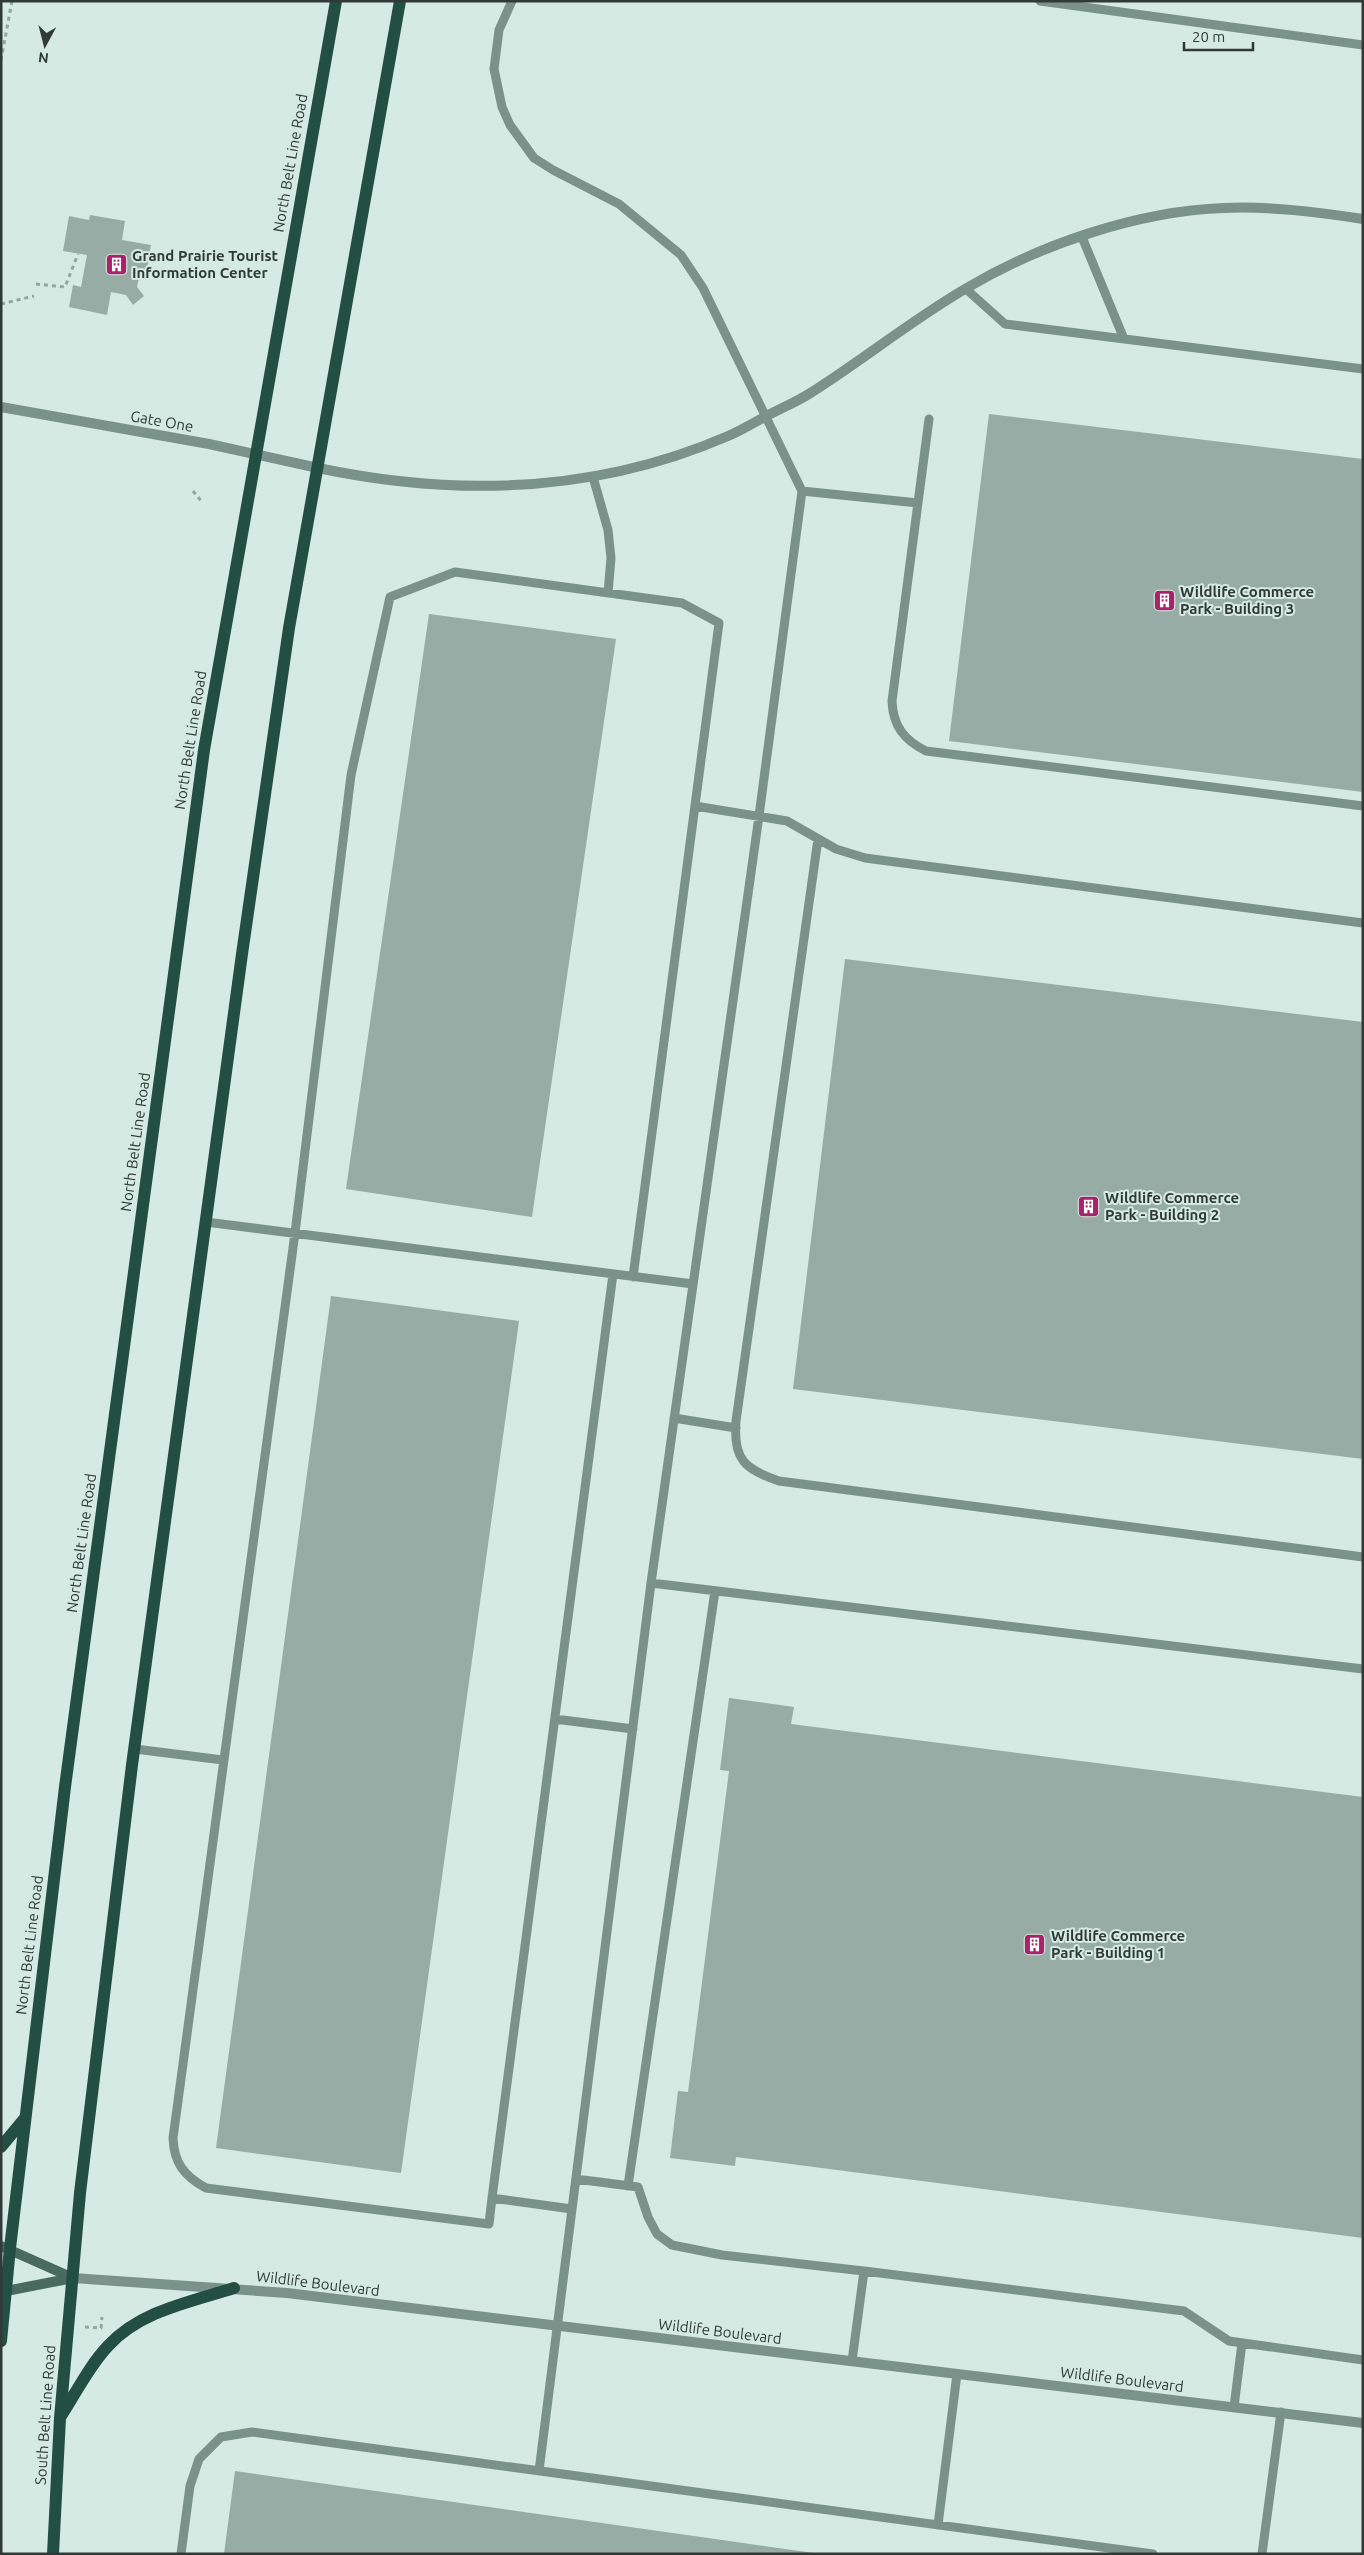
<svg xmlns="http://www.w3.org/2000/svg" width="1364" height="2555" font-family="Ubuntu,sans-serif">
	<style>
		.building { fill: #97aca5 }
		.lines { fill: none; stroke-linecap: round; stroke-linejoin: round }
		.path { stroke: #95a6a0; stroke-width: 3; stroke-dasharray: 4 4; stroke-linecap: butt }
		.service { stroke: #7b928a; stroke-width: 9 }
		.minor { stroke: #7b928a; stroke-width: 10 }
		.tertiary { stroke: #7b928a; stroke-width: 10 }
		.secondary { stroke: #496a5f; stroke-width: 10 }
		.primary { stroke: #234e42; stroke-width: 12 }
		.labels { text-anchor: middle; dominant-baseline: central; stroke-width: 4; stroke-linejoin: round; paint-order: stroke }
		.street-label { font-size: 15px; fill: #313a37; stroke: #d4eae2 }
		.poi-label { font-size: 15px; font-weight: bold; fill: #313a37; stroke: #d4eae2; text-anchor: start }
	</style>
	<rect width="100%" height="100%" fill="#d4eae2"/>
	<path class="building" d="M90,215L125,221L122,240L151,245L146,275L140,273L137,287L144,296L133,305L126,295L111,292L107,315L69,307L73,285L81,287L87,255L63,251L69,216L89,220Z
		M989,414L1363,459V792L949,741Z
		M429,614L616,639L532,1217L346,1189Z
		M845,959L1363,1022V1459L793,1389Z
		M331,1296L519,1321L401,2173L216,2148Z
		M729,1698L794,1707L791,1724L1363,1797V2238L736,2157L735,2166L670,2158L678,2091L688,2092L729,1771L720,1770Z
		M235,2471L814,2553V2554H224Z"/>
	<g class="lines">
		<path class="path" d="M1,60L12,1
			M36,284L65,287L78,254
			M1,304L34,296
			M193,491L202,502
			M85,2327L101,2328L102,2317"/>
		<path class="service" d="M512,1L499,30L494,69L502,107L510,125L534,158L553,170L619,204L681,255L703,288L802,491L759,816L651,1583L539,2471
			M1040,1L1363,45
			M1082,237L1124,339
			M966,289L1005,324L1363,369
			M929,419L892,701C893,726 904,740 926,751L1363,806
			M593,477L608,530L611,558L608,593
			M802,491L918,503
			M695,806L787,821L836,849L865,858L1363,923
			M818,839L736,1421C733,1459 744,1469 779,1481L1363,1557
			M206,1222L693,1284
			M674,1418L736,1428
			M651,1583L1363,1669
			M555,1719L633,1729
			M135,1749L223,1760
			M576,2179L638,2187L648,2217L657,2234L672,2245L722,2255L864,2271L852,2361
			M628,2186L715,1591
			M492,2198L613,1274
			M572,2209L492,2198L489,2224L206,2188C184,2176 174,2163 173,2138L295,1233L351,775L390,597L455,572L682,603L719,623L633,1277
			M864,2271L1184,2311L1229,2341L1363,2360
			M1234,2407L1242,2343
			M938,2525L957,2374
			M181,2554L190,2486L199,2459L221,2437L252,2432L1153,2554
			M1262,2554L1281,2412"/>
		<path class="minor" d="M318,468C456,497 597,493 728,436C740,431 751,424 763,418C779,409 797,402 812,392C864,359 912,320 965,289C1039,245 1137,211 1224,208C1270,206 1317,212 1363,219"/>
		<path class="tertiary" d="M1,407L209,444L318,468
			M73,2278L287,2293L1363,2423"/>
		<path class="secondary" d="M1,2246L73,2278
			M1,2292L73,2278"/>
		<path class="primary" d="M1,2147L25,2118
			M1,2341L10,2248L65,1787L204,750L336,1
			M61,2416C76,2393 89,2366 108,2346C140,2311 190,2302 234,2288
			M53,2554L60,2418L80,2193L132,1765L242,954L289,628L400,1"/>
	</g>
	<defs>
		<symbol id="building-square" viewBox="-11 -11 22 22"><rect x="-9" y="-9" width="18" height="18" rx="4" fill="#a8236c" stroke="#d4eae2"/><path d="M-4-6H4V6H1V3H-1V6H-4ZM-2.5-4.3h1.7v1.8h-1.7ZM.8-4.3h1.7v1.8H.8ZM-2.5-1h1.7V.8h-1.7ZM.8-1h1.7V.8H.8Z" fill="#fff"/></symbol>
	</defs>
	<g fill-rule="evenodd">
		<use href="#building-square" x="104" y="252" width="25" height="25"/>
		<use href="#building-square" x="1152" y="588" width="25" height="25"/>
		<use href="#building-square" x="1076" y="1194" width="25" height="25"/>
		<use href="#building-square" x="1022" y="1932" width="25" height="25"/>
	</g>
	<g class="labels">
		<g class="street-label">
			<text transform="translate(290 163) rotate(-80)">North Belt Line Road</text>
			<text transform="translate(162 421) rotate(10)">Gate One</text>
			<text transform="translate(190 740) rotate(-81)">North Belt Line Road</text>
			<text transform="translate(135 1142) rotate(-82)">North Belt Line Road</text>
			<text transform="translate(81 1543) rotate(-82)">North Belt Line Road</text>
			<text transform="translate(29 1945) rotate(-83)">North Belt Line Road</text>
			<text transform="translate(318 2283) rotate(7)">Wildlife Boulevard</text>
			<text transform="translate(720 2331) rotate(7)">Wildlife Boulevard</text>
			<text transform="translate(1122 2379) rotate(7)">Wildlife Boulevard</text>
			<text transform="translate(45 2415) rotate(-86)">South Belt Line Road</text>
		</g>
		<g class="poi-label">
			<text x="132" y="255">Grand Prairie Tourist<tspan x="132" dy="17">Information Center</tspan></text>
			<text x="1180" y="591">Wildlife Commerce<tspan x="1180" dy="17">Park - Building 3</tspan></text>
			<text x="1105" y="1197">Wildlife Commerce<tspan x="1105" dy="17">Park - Building 2</tspan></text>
			<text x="1051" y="1935">Wildlife Commerce<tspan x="1051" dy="17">Park - Building 1</tspan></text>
		</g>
	</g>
	<rect width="1364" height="2555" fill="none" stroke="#313a37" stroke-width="5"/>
	<g transform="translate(45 45) rotate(187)" stroke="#d4eae2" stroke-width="4" paint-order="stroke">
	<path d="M0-4L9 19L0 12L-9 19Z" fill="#313a37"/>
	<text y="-8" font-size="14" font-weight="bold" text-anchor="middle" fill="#313a37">N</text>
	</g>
	<path d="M1184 42v8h69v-8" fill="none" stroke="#313a37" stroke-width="2.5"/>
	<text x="1192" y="42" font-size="15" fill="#313a37" stroke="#d4eae2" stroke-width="4" paint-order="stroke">20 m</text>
</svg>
